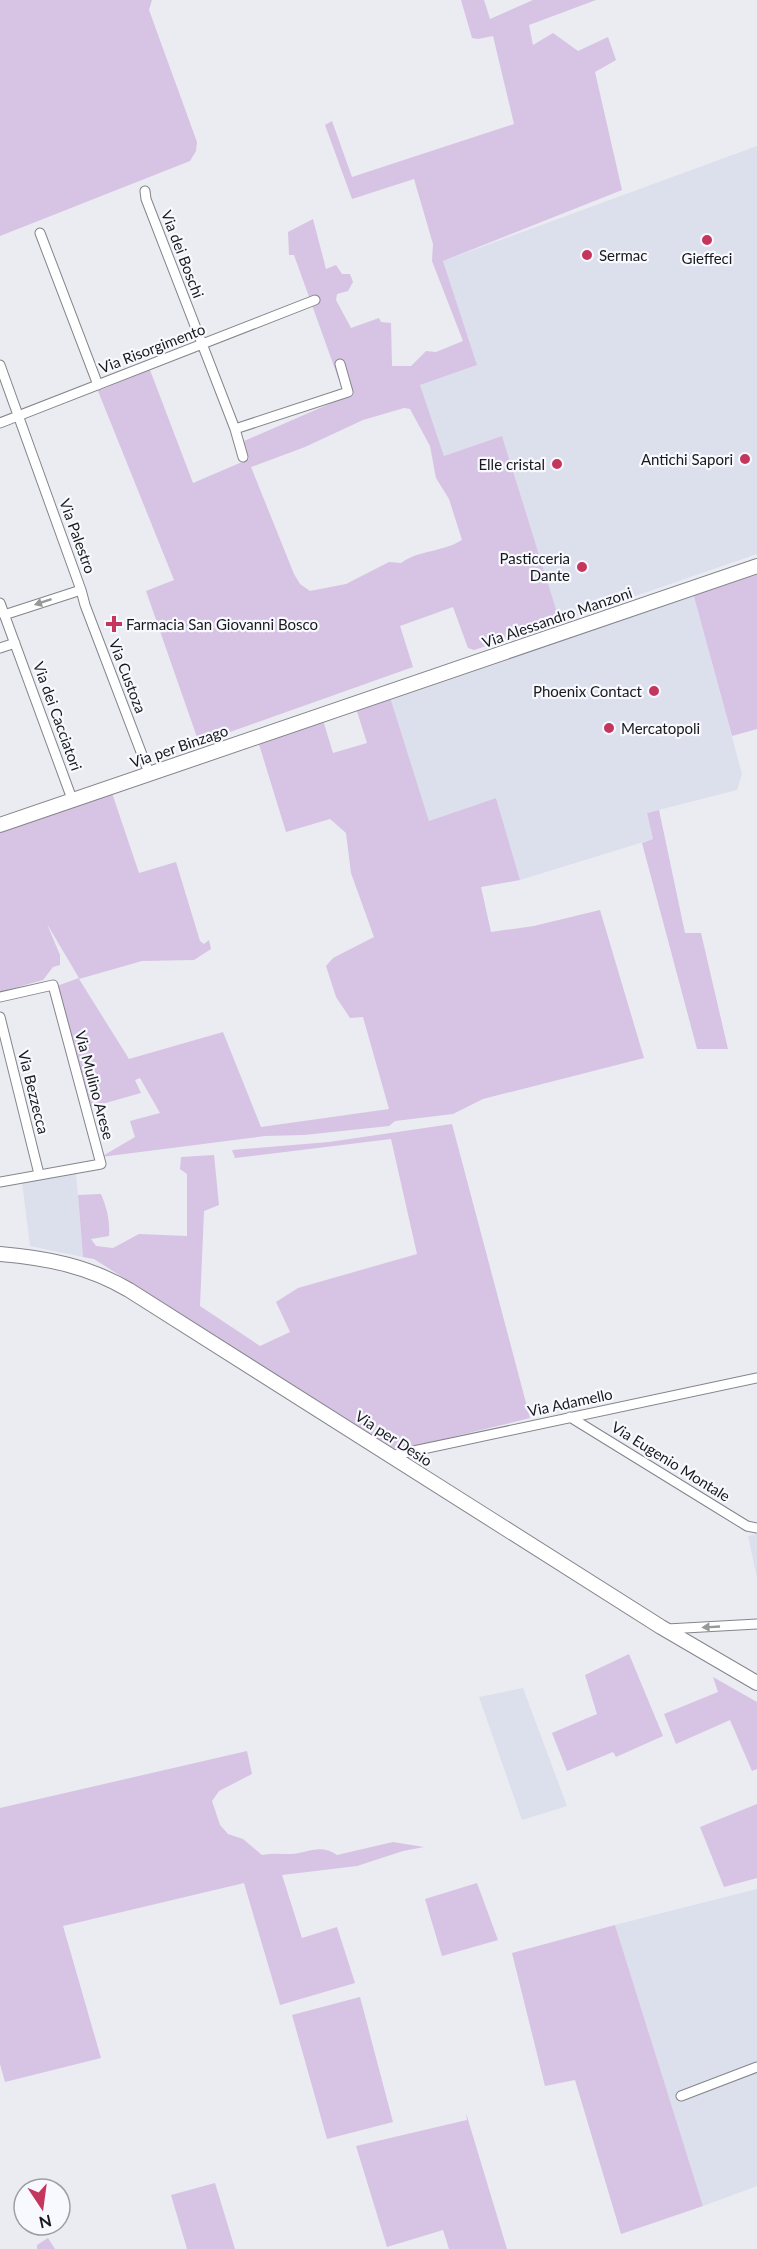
<svg xmlns="http://www.w3.org/2000/svg" width="757" height="2249" font-family="Lato,sans-serif">
	<style>
		.built { fill: #dcdfec }
		.green { fill: #d7c3e3; fill-rule: evenodd }
		.lines { fill: none; stroke-linecap: round; stroke-linejoin: round }
		.street-casing { stroke: #84858b; stroke-width: 11 }
		.secondary-casing { stroke: #84858b; stroke-width: 16 }
		.street { stroke: #fff; stroke-width: 9 }
		.secondary { stroke: #fff; stroke-width: 14 }
		.oneway { fill: #979898 }
		.poi-dot { fill: #c5365c; stroke: #f8f9ff; stroke-width: 2 }
		.labels { text-anchor: middle; dominant-baseline: central; stroke-width: 4.5; stroke-linejoin: round; paint-order: stroke }
		.street-label { font-size: 15px; fill: #18191b; stroke: #f8f9ff }
		.poi-label { font-size: 15px; fill: #18191b; stroke: #f8f9ff; text-anchor: end }
	</style>
	<rect width="100%" height="100%" fill="#eaecf2"/>
	<path class="built" d="M757,146V554L560,622L502,436L444,456L420,385L477,365L443,261Z
		M693,593L742,774L737,790L647,813L653,839L520,880L496,798L429,821L389,694Z
		M76,1173L83,1257L30,1246L22,1182Z
		M757,1534V1578L748,1536Z
		M523,1688L567,1806L522,1820L479,1697Z
		M757,1889V2186L703,2206L615,1925Z"/>
	<path class="green" d="M0,0H152L149,10L197,142L196,151L190,161L0,236Z
		M461,0H484L490,19L533,0H596L529,25L533,45L553,33L578,51L608,37L616,60L595,72L622,190L443,261L477,365L420,385L444,456L502,436L560,622L474,650L468,648L453,607L400,626L413,667L199,743L146,591L174,580L98,391L150,370L193,483L249,459L244,441L345,397L294,255H289L288,232L313,219L326,269L336,265L342,274H350L353,282L348,291L337,294L336,300L351,328L379,318L381,322L391,323L392,366H411L426,351L436,352L463,341L432,261L433,244L414,179L352,199L325,125L332,121L352,177L514,124L493,36L478,39L472,38ZM404,408L410,409L430,446L436,478L449,499L462,540C443,552 419,550 401,563L389,562L346,584L310,591L300,584L294,574L251,467L305,447L363,420Z
		M757,572V729L732,736L693,593Z
		M389,694L429,821L496,798L520,880L481,887L491,932L534,926L600,910L644,1058L483,1099L453,1114L395,1121L389,1126L304,1135L265,1136L101,1157L135,1137L130,1121L160,1113L140,1078L135,1080L141,1093L88,1108L54,987L79,978L47,924L60,955V965L53,967L43,980L0,992V830L112,793L139,873L176,862L200,941L204,944L209,940L211,949L194,960L142,961L79,979L129,1059L223,1032L261,1127L389,1109L363,1017L350,1018L336,997L326,966L333,958L374,937L351,873L346,833L330,819L286,832L258,741L322,717L333,753L367,743L355,705Z
		M659,810L685,933H701L728,1049H697L642,843L653,839L647,813Z
		M452,1124L530,1418L395,1451L94,1259L83,1257L78,1195L101,1194C107,1209 110,1220 109,1236L91,1239L96,1246L113,1248L139,1234L187,1236V1174L180,1169L181,1157L214,1155L219,1205L204,1211L200,1306L260,1346L290,1332L276,1302L298,1288L417,1254L391,1139L235,1158L232,1150L329,1142Z
		M629,1654L663,1736L616,1757L613,1752L567,1771L552,1733L597,1714L585,1675Z
		M713,1677L757,1702V1769L752,1771L730,1720L676,1744L664,1714L718,1692Z
		M247,1751L252,1774L219,1791L212,1801L220,1825L228,1834L243,1839L262,1855C272,1853 281,1854 291,1854C308,1853 320,1843 337,1855L393,1842L424,1847L403,1851L357,1866L282,1875L302,1938L337,1927L355,1983L280,2005L244,1883L63,1926L101,2058L5,2082L0,2064V1808Z
		M757,1804V1878L724,1887L700,1827Z
		M477,1883L498,1940L442,1956L425,1899Z
		M615,1925L703,2206L621,2234L575,2080L545,2086L512,1953Z
		M360,1997L393,2122L327,2139L292,2015Z
		M466,2113L507,2249H449L443,2230L387,2247L356,2146L467,2120Z
		M215,2183L235,2249H187L171,2195Z
		M48,2238L55,2249H37V2245Z"/>
	<g class="lines">
		<defs>
			<path id="street" d="M145,191L146,199L235,429L348,392L340,364
				M40,233L98,385
				M0,365L81,590L85,605L149,773
				M0,423L315,300
				M235,429L243,457
				M0,603L72,799
				M4,615L81,590
				M0,648L15,643
				M0,997L53,985L101,1164L0,1182
				M0,1017L39,1174
				M570,1417L708,1502L747,1526L757,1528
				M390,1456L757,1378
				M667,1629L757,1624
				M681,2096L757,2067"/>
			<path id="secondary" d="M0,825L757,566
				M0,1254C47,1258 88,1266 129,1290L661,1627L757,1683"/>
		</defs>
		<use href="#street" class="street-casing"/>
		<use href="#secondary" class="secondary-casing"/>
		<use href="#street" class="street"/>
		<use href="#secondary" class="secondary"/>
	</g>
	<defs><path id="oneway-solid" d="M-6-.8H1V-3.2L6.5 0L1 3.2V.8H-6Z" transform="scale(1.5)"/></defs>
	<g class="oneway">
		<use href="#oneway-solid" transform="translate(43 602) rotate(162)"/>
		<use href="#oneway-solid" transform="translate(711 1627) rotate(177)"/>
	</g>
	<g class="poi-dot">
		<circle cx="707" cy="240" r="6"/>
		<circle cx="587" cy="255" r="6"/>
		<circle cx="745" cy="459" r="6"/>
		<circle cx="557" cy="464" r="6"/>
		<circle cx="582" cy="567" r="6"/>
		<path d="M111 615h6v6h6v6h-6v6h-6v-6h-6v-6h6z"/>
		<circle cx="654" cy="691" r="6"/>
		<circle cx="609" cy="728" r="6"/>
	</g>
	<g class="labels">
		<g class="street-label">
			<text transform="translate(183 254) rotate(69)">Via dei Boschi</text>
			<text transform="translate(152 348) rotate(-21)">Via Risorgimento</text>
			<text transform="translate(78 536) rotate(70)">Via Palestro</text>
			<text transform="translate(557 617) rotate(-19)">Via Alessandro Manzoni</text>
			<text transform="translate(128 676) rotate(69)">Via Custoza</text>
			<text transform="translate(58 716) rotate(70)">Via dei Cacciatori</text>
			<text transform="translate(179 746) rotate(-19)">Via per Binzago</text>
			<text transform="translate(95 1085) rotate(75)">Via Mulino Arese</text>
			<text transform="translate(34 1092) rotate(76)">Via Bezzecca</text>
			<text transform="translate(570 1402) rotate(-12)">Via Adamello</text>
			<text transform="translate(394 1438) rotate(33)">Via per Desio</text>
			<text transform="translate(671 1461) rotate(32)">Via Eugenio Montale</text>
		</g>
		<g class="poi-label">
			<text x="599" y="255" text-anchor="start">Sermac</text>
			<text x="707" y="258" text-anchor="middle">Gieffeci</text>
			<text x="733" y="459">Antichi Sapori</text>
			<text x="545" y="464">Elle cristal</text>
			<text x="570" y="558">Pasticceria<tspan x="570" dy="17">Dante</tspan></text>
			<text x="126" y="624" text-anchor="start">Farmacia San Giovanni Bosco</text>
			<text x="642" y="691">Phoenix Contact</text>
			<text x="621" y="728" text-anchor="start">Mercatopoli</text>
		</g>
	</g>
	<g transform="translate(42 2207) rotate(167)"><circle r="28" fill="#f8f9ff" stroke="#9e9fa4" stroke-width="1.5"/>
	<path d="M0-4.5L10 22L0 15L-10 22Z" fill="#c5365c"/>
	<text y="-9" font-size="16" font-weight="bold" text-anchor="middle" fill="#18191b">N</text>
	</g>
</svg>
